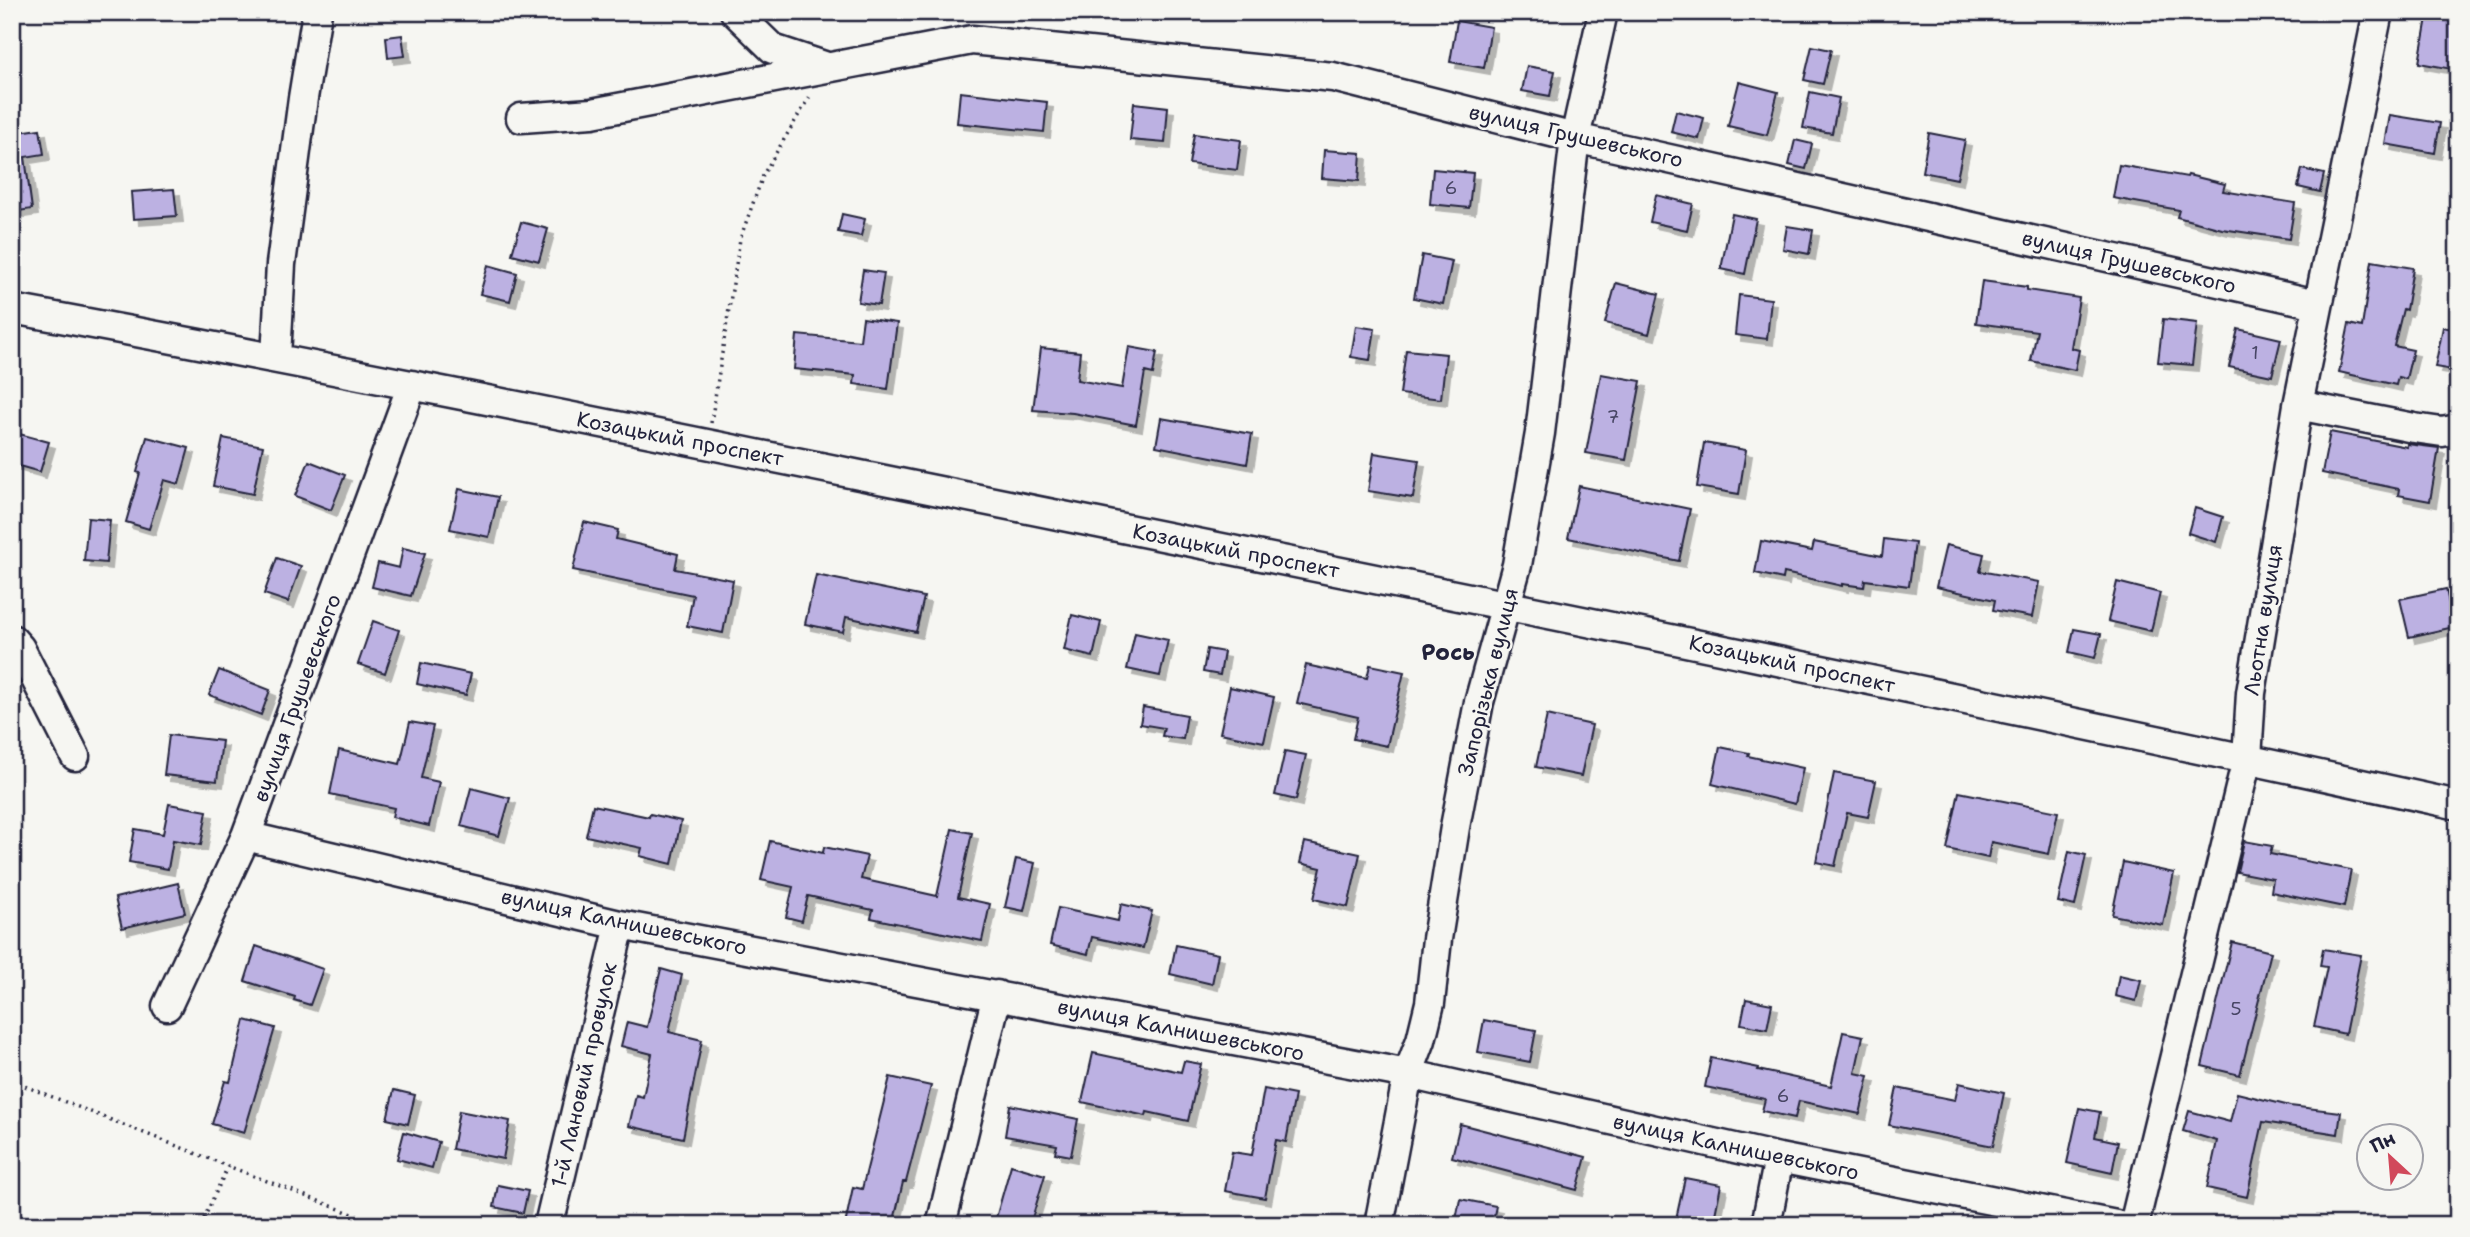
<svg xmlns="http://www.w3.org/2000/svg" width="2470" height="1237" font-family="'Shantell Sans',sans-serif">
	<style>
		.building { fill: #bcb1e2; stroke: #22223b; stroke-width: 2; filter: url(#shadow) }
		.lines { fill: none; stroke-linecap: round; stroke-linejoin: round }
		.minor-casing { stroke: #22223b; stroke-width: 33 }
		.path { stroke: #22223b; stroke-width: 3.5; stroke-dasharray: 2 5; stroke-linecap: butt }
		.minor { stroke: #f6f6f2; stroke-width: 28 }
		.labels { text-anchor: middle; dominant-baseline: central; stroke-width: 5; stroke-linejoin: round; paint-order: stroke }
		.number-label { font-size: 18px; fill: #484665 }
		.street-label { font-size: 21px; fill: #22223b; stroke: #f6f6f2 }
		.neighbourhood-label { font-size: 23px; font-weight: bold; fill: #22223b; stroke: #f6f6f2 }
	</style>
	<defs>
		<filter id="shadow"><feDropShadow dx="6" dy="6" stdDeviation="0" flood-color="#0004"/></filter>
	</defs>
	<rect width="100%" height="100%" fill="#f6f6f2"/>
	<filter id="ink" filterUnits="userSpaceOnUse"><feTurbulence type="fractalNoise" baseFrequency=".0143" numOctaves="2"/><feDisplacementMap in="SourceGraphic" scale="14" xChannelSelector="R" yChannelSelector="G"/><feConvolveMatrix kernelMatrix="1 2 1 2 8 2 1 2 1" color-interpolation-filters="sRGB"/></filter>
	<g filter="url(#ink)">
		<path class="building" d="M2428,12H2458V70L2419,63Z
			M1457,21L1491,27L1484,68L1450,62Z
			M402,35L405,56L388,58L386,37Z
			M1812,46L1831,50L1823,84L1804,80Z
			M1527,66L1555,71L1550,96L1522,91Z
			M1739,82L1778,92L1767,135L1728,126Z
			M960,92L1047,102L1044,132L957,123Z
			M1810,92L1839,98L1832,133L1803,128Z
			M1134,103L1168,107L1165,143L1130,140Z
			M1676,111L1704,118L1699,139L1671,132Z
			M2390,115L2440,123L2435,153L2385,144Z
			M40,129L44,154L25,157L32,209L12,212V133Z
			M1929,133L1965,140L1957,179L1922,172Z
			M1194,134L1241,140L1237,170L1189,164Z
			M1795,140L1812,144L1806,169L1789,165Z
			M1324,150L1361,153L1359,181L1322,178Z
			M2119,165L2187,177L2188,175L2225,184L2223,191L2295,203L2289,239L2222,229L2177,217L2179,210L2113,198Z
			M1433,169L1473,173L1469,208L1430,204Z
			M2302,169L2324,174L2320,192L2298,187Z
			M174,189L177,216L133,219L131,192Z
			M1656,195L1693,204L1687,230L1650,222Z
			M842,214L865,219L861,236L838,232Z
			M1732,214L1756,219L1745,274L1721,269Z
			M521,222L548,229L539,261L512,254Z
			M1787,226L1813,230L1809,254L1783,249Z
			M1422,255L1452,261L1443,304L1414,298Z
			M2372,261L2413,268L2406,310L2403,309L2394,346L2413,350L2406,379L2398,377L2396,385L2339,372L2349,324L2362,327Z
			M488,265L517,273L510,301L480,294Z
			M863,270L884,273L879,305L858,302Z
			M1982,281L2027,287V290L2079,298L2071,348L2079,350L2075,370L2031,361L2037,331L1976,323Z
			M1616,283L1659,294L1649,334L1605,323Z
			M1739,295L1771,299L1767,339L1735,335Z
			M863,318L897,323L888,389L854,384L855,375L794,369L797,335L860,341Z
			M2163,319L2197,323L2192,365L2158,362Z
			M1356,326L1375,329L1370,360L1351,357Z
			M2443,327L2458,330V371L2435,367Z
			M2238,329L2281,339L2272,376L2229,367Z
			M1129,347L1157,352L1153,374L1145,372L1136,425L1073,413L1033,410L1041,348L1080,352L1077,380L1122,388Z
			M1406,350L1446,354L1441,399L1400,394Z
			M1601,374L1641,381L1626,460L1586,453Z
			M1161,418L1252,434L1247,464L1156,446Z
			M12,432L49,442L40,472L12,464Z
			M2330,432L2407,447V444L2439,448L2430,501L2398,495L2399,489L2322,473Z
			M147,437L189,448L179,484L164,480L149,529L126,522L140,473L137,472Z
			M223,438L263,446L253,494L213,486Z
			M1704,443L1746,450L1739,494L1697,487Z
			M1374,453L1419,460L1413,498L1368,491Z
			M309,461L345,475L331,510L295,496Z
			M1579,486L1690,509L1679,561L1568,538Z
			M459,489L498,497L489,537L450,529Z
			M2195,508L2223,517L2216,542L2188,533Z
			M88,518L110,520L106,563L84,561Z
			M584,522L618,530L616,539L678,554L675,569L733,580L723,633L687,626L693,595L573,570Z
			M1884,539L1915,543L1909,586L1865,580L1864,587L1842,584V586L1784,573L1783,579L1755,573L1761,541L1812,551L1814,542L1882,556Z
			M1946,545L1984,554L1980,571L2039,582L2032,617L1993,610L1995,600L1936,587Z
			M403,548L425,553L411,596L372,587L378,563L399,568Z
			M277,558L301,566L288,602L264,594Z
			M816,575L924,597L916,632L846,617L843,632L805,624Z
			M2117,582L2160,593L2151,631L2108,621Z
			M2446,589L2454,627L2409,637L2400,599Z
			M1072,615L1101,622L1093,657L1064,650Z
			M373,621L399,630L385,673L358,664Z
			M2074,629L2101,634L2095,658L2069,652Z
			M1135,633L1168,640L1160,676L1127,669Z
			M1207,649L1224,652L1220,675L1203,672Z
			M421,663L471,674L466,695L417,684Z
			M1306,665L1367,678L1370,665L1404,672L1387,746L1353,739L1358,717L1297,703Z
			M219,670L270,690L261,715L209,695Z
			M1230,687L1274,697L1264,742L1220,733Z
			M1143,707L1187,715L1183,739L1162,736L1164,728L1140,724Z
			M1547,715L1592,725L1581,776L1536,767Z
			M410,722L433,726L421,778L439,782L429,826L392,817L394,808L330,794L339,750L400,764Z
			M169,735L222,741L217,781L164,775Z
			M1720,747L1749,753L1748,756L1803,768L1795,804L1712,784Z
			M1285,751L1306,755L1296,800L1275,795Z
			M1834,773L1876,781L1868,817L1847,813L1835,866L1816,862Z
			M471,788L510,798L499,836L461,826Z
			M1959,792L2058,812L2049,854L1991,842L1988,858L1947,849Z
			M169,804L207,811L201,845L173,840L168,869L129,862L135,829L163,834Z
			M593,805L649,817L650,814L681,821L672,864L640,856L642,848L586,836Z
			M952,829L972,833L958,897L990,904L982,941L871,918L873,910L808,896L802,921L786,917L793,887L761,880L770,841L823,853L824,847L867,856L861,879L937,896Z
			M2244,841L2272,846L2270,854L2351,870L2344,907L2271,892L2273,879L2237,872Z
			M1305,842L1360,854L1348,907L1314,899L1321,868L1300,863Z
			M2069,851L2086,855L2075,906L2058,902Z
			M1016,859L1035,863L1024,911L1005,907Z
			M2123,862L2174,873L2163,925L2112,915Z
			M178,883L185,913L122,928L115,898Z
			M1121,904L1152,911L1143,948L1092,937L1088,954L1050,945L1058,908L1118,921Z
			M2232,942L2271,952L2240,1075L2202,1066Z
			M1176,945L1218,954L1212,984L1170,974Z
			M256,946L323,969L310,1005L294,1000L295,997L245,981Z
			M2323,949L2361,955L2345,1034L2314,1027L2327,967L2320,966Z
			M661,969L682,975L669,1032L702,1040L683,1138L629,1126L636,1095L643,1097L652,1054L621,1046L627,1022L647,1027Z
			M2119,975L2141,980L2136,1001L2115,996Z
			M1746,999L1772,1004L1767,1029L1741,1024Z
			M245,1020L275,1028L244,1133L212,1124L225,1081L230,1082Z
			M1484,1020L1536,1030L1530,1062L1478,1052Z
			M1843,1032L1863,1036L1855,1073L1869,1076L1860,1114L1799,1101L1795,1118L1762,1111L1765,1099L1705,1087L1711,1058L1759,1068L1758,1070L1831,1086Z
			M1093,1053L1181,1072L1184,1061L1201,1064L1188,1121L1147,1112L1146,1116L1082,1102Z
			M890,1077L931,1086L906,1182H903L893,1225H845L853,1187L862,1189Z
			M1959,1083L2004,1093L1993,1146L1889,1125L1897,1088L1955,1100Z
			M1264,1089L1295,1095L1286,1142L1276,1140L1265,1198L1225,1191L1232,1152L1252,1155Z
			M394,1090L415,1095L408,1124L387,1119Z
			M2237,1093L2290,1106L2341,1112L2338,1134L2263,1122L2247,1197L2207,1188L2217,1141L2183,1131L2189,1111L2230,1122Z
			M1010,1105L1078,1119L1071,1156L1055,1153L1057,1145L1005,1136Z
			M2079,1108L2100,1112L2095,1137L2118,1142L2112,1173L2067,1163Z
			M459,1111L510,1121L503,1159L452,1149Z
			M1460,1124L1586,1157L1577,1190L1452,1157Z
			M404,1132L439,1142L432,1168L397,1159Z
			M1011,1165L1045,1175L1030,1225H994Z
			M1685,1178L1721,1185L1713,1225L1676,1219Z
			M498,1185L528,1191L523,1213L494,1207Z
			M1460,1199L1496,1206L1492,1225H1455Z"/>
		<g class="lines">
			<defs>
				<path id="minor" d="M735,12L773,49L824,66
					M521,118L592,113L972,40L1333,77L1575,138L2317,304
					M12,309C362,373 710,445 1058,515C1525,609 1992,703 2458,805
					M276,357L281,264L303,98L317,12
					M2298,405L2414,428L2442,432L2458,429
					M12,639L20,648L75,756
					M246,836L620,925L1408,1074L1779,1158L2116,1225
					M167,1006L246,836L412,385
					M549,1225L620,925
					M941,1225L997,995
					M1379,1225L1408,1074L1421,1040L1430,1003L1437,939L1455,827L1479,702L1517,565L1540,433L1575,138L1603,12
					M1766,1225L1779,1158
					M2134,1225L2247,759L2251,693L2298,405L2378,12"/>
			</defs>
			<use href="#minor" class="minor-casing"/>
			<path class="path" d="M711,423L740,239L764,173L810,96
				M12,1081L228,1166
				M201,1225L228,1166L381,1225"/>
			<use href="#minor" class="minor"/>
		</g>
	</g>
	<g class="labels">
		<g class="number-label">
			<text x="1451" y="188">6</text>
			<text x="2255" y="353">1</text>
			<text x="1613" y="417">7</text>
			<text x="2236" y="1009">5</text>
			<text x="1783" y="1096">6</text>
		</g>
		<g class="street-label">
			<text transform="translate(1576 136) rotate(13)">вулиця Грушевського</text>
			<text transform="translate(2129 262) rotate(13)">вулиця Грушевського</text>
			<text transform="translate(680 439) rotate(11)">Козацький проспект</text>
			<text transform="translate(1236 551) rotate(11)">Козацький проспект</text>
			<text transform="translate(2263 620) rotate(-81)">Льотна вулиця</text>
			<text transform="translate(1792 664) rotate(12)">Козацький проспект</text>
			<text transform="translate(1488 682) rotate(-76)">Запорізька вулиця</text>
			<text transform="translate(297 698) rotate(-70)">вулиця Грушевського</text>
			<text transform="translate(624 922) rotate(12)">вулиця Калнишевського</text>
			<text transform="translate(1181 1030) rotate(11)">вулиця Калнишевського</text>
			<text transform="translate(584 1075) rotate(-77)">1-й Лановий провулок</text>
			<text transform="translate(1736 1147) rotate(12)">вулиця Калнишевського</text>
		</g>
		<g class="neighbourhood-label">
			<text x="1448" y="652">Рось</text>
		</g>
	</g>
	<rect width="2470" height="1237" fill="none" stroke="#f6f6f2" stroke-width="42"/>
	<rect x="21" y="21" width="2428" height="1195" fill="none" stroke="#22223b" stroke-width="2.5" filter="url(#ink)"/>
	<g transform="translate(2390 1157) rotate(334)"><circle r="33" fill="#f6f6f2" stroke="#a1a1a9" stroke-width="2"/>
	<path d="M0-5L12 26L0 18L-12 26Z" fill="#d1495b"/>
	<text y="-10" font-size="19" font-weight="bold" text-anchor="middle" fill="#22223b">Пн</text>
	</g>
</svg>
